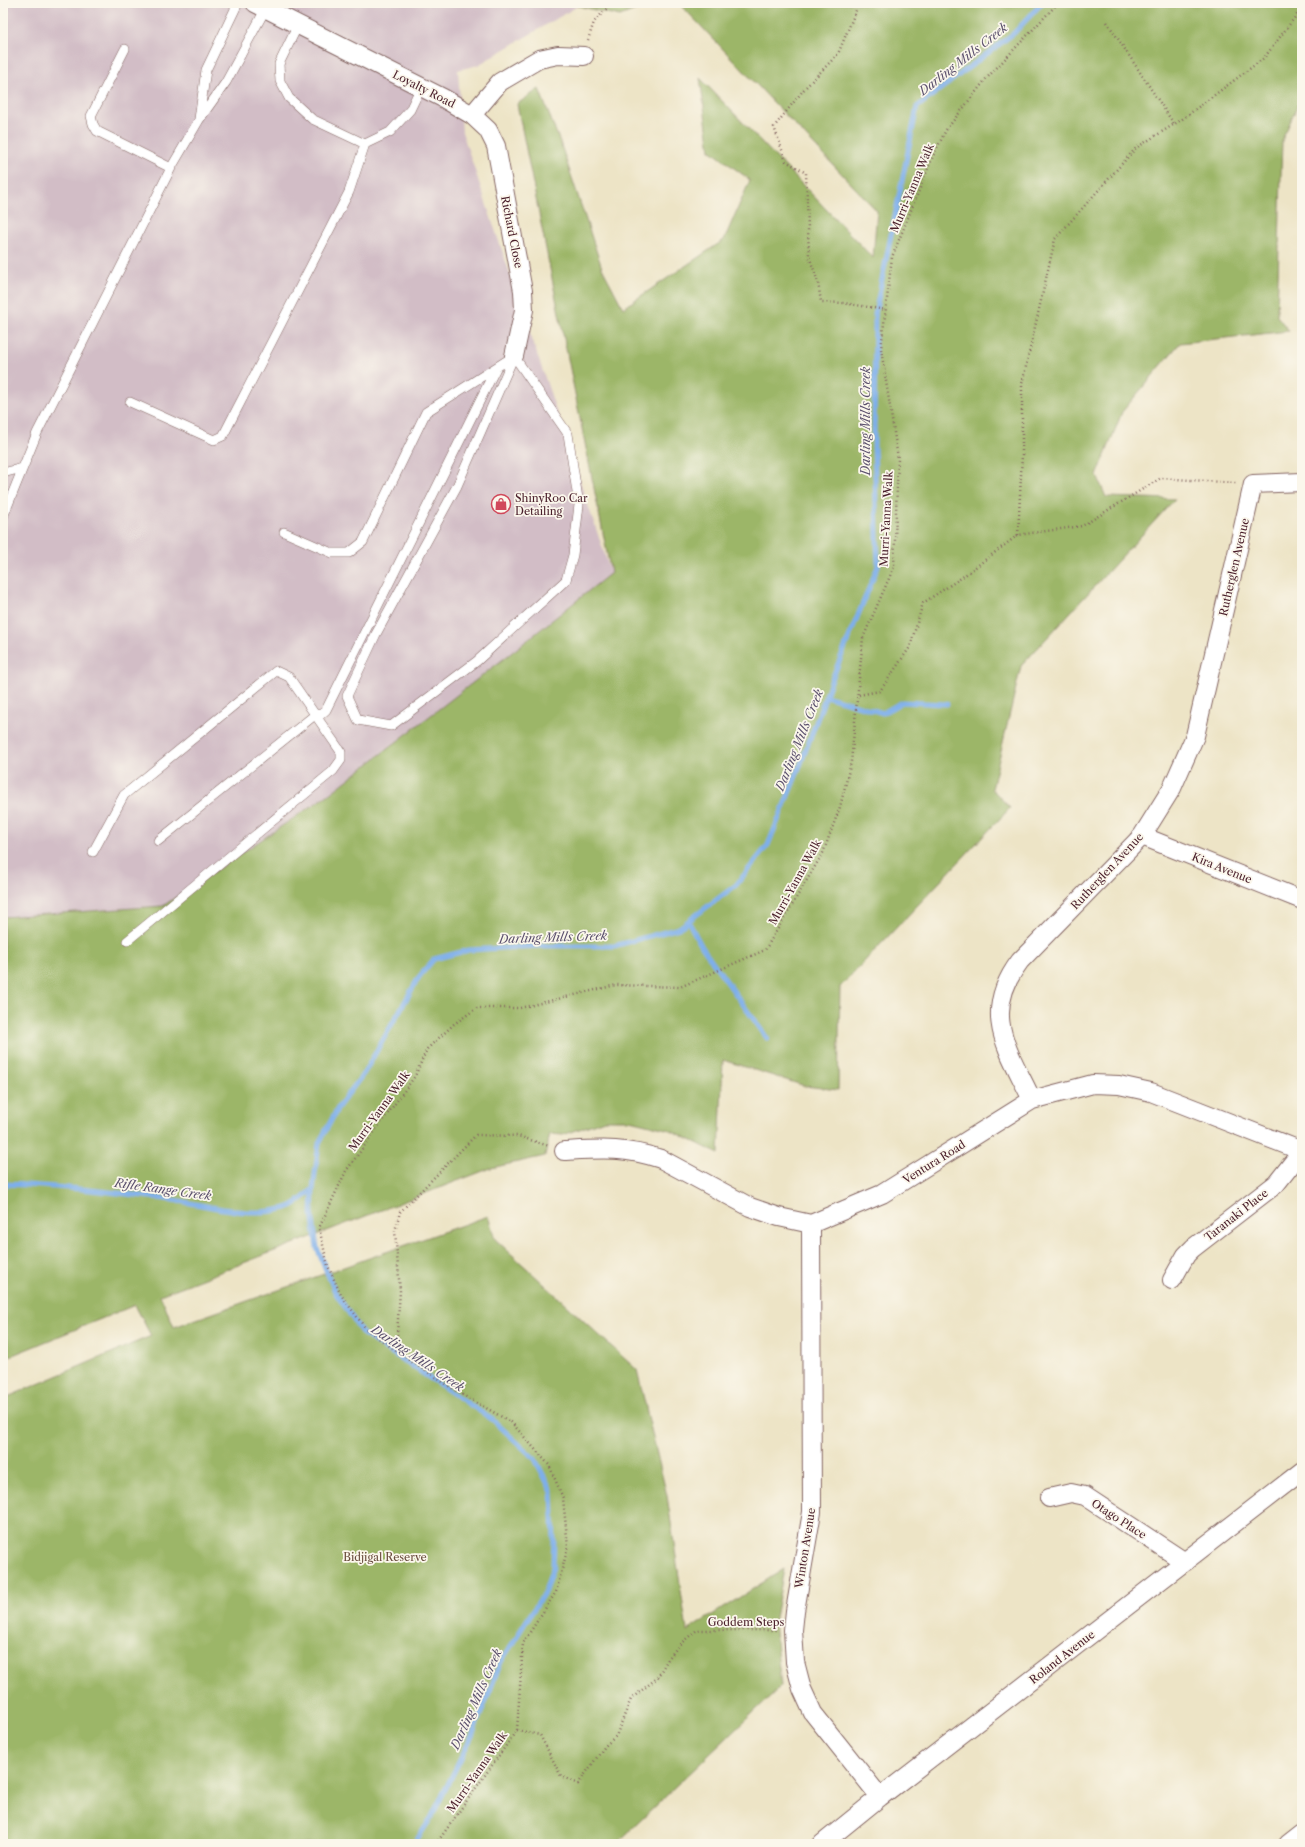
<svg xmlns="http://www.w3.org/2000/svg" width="1305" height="1847" font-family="'Libre Caslon Text',serif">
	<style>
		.industrial { fill: #d2bdc6 }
		.forest { fill: #9cb668; stroke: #736a4a }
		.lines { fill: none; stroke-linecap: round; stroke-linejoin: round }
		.stream { stroke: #7eafea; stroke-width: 5 }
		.service-casing { stroke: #836461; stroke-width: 10 }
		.minor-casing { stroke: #836461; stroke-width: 20 }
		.path { stroke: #836461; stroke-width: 2.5; stroke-dasharray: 1 3; stroke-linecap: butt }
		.service { stroke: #fff; stroke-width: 9 }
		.minor { stroke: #fff; stroke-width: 18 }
		.labels { text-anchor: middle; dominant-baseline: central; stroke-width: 3.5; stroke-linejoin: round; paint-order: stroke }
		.street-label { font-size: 11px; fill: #4a1f2b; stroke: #fbf7ec }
		.poi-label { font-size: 11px; fill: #4a1f2b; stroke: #fbf7ec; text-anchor: start }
		.park-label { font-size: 11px; fill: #694c3e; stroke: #fbf7ec }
		.water-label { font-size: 12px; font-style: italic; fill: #5c516e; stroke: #fbf7ec }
	</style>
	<rect width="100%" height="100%" fill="#fbf7ec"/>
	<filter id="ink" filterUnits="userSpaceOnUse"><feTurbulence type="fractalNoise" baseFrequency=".025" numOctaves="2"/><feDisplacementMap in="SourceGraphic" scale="8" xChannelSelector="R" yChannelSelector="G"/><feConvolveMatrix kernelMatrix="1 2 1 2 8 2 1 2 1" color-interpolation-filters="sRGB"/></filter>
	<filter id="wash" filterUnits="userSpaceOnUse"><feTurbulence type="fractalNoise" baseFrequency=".012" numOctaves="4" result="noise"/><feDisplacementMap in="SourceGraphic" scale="16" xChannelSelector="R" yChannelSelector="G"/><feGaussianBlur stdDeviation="0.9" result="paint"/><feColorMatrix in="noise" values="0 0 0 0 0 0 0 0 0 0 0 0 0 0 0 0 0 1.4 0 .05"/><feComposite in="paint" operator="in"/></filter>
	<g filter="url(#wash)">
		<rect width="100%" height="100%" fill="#ede4c6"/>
		<path class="industrial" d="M3,3H580L578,6L478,65L458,70L462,132L611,573L515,650L328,795L163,906L3,917Z"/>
		<path class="forest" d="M580,3H654L620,16L578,6Z
			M679,3H1302V96L1282,140L1277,316L1289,331L1180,343L1122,412L1097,476L1106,497L1175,499L1021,666L992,789L1010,808L840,987L838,1090L805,1086L723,1060L719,1154L670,1130L630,1120H604L563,1135L550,1134L545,1156L491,1168L160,1295L174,1327L488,1216L495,1239L637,1370L667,1496L687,1631L784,1569L774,1623L781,1686L616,1844H3V1399L151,1336L135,1305L3,1359V917L163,906L328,795L515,650L611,573L517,104L539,89L560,142L602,268L623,308L724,240L750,180L710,150L700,78L873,258L877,211Z"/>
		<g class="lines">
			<path class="stream" d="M826,696L883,713L902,702L947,704
				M688,921L702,947L767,1038
				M3,1184C60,1186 116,1192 172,1200C210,1205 248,1219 286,1208C297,1205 305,1196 313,1189
				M414,1844L431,1818L472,1736L501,1662L545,1591L553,1567L554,1540L552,1492L535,1459L493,1420L363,1334L335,1292L317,1248L312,1213L313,1189L319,1143L339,1106L364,1073L419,977L434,959L469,950L540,946H614L679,928L736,885L768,845L800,766L830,684L878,566L874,445L875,314L917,107L1014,33L1042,3"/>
		</g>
	</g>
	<g filter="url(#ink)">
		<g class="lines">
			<defs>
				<path id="service" d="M298,25L279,64L280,81L289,98L312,119L365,144L390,132L410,110L421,87
					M125,49L91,116L93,124L97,131L171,168
					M199,119L206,70L238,3
					M514,356L568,434L579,505L573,555L566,580L477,661L391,726L358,720L347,696L376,634L457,486Z
					M130,402L214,440L223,436L349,192L365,144
					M3,473L22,468
					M3,517L37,433L171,168L199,120L226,82L266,8
					M284,532L332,553H349L363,542L426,412L514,356
					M318,717L326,710L496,368
					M158,841L316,714
					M93,852L124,795L276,671L289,677L341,752V760L333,771L127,941"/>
				<path id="minor" d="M255,3L443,98L472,115L500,82L539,59L558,55L584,56
					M472,115L488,130L496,146L523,291L524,310L514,356
					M1142,836L1302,900
					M1032,1100C1008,1049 980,1014 1020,961L1142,836L1172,788L1195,736L1253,484L1302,482
					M564,1151C602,1149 624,1147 661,1159L750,1207L779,1217L811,1224L882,1194L1032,1100L1093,1084L1119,1085L1151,1092L1302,1151
					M811,1224L812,1512L795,1611L793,1630L795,1662L802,1689L813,1713L880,1797
					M1172,1280L1186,1255L1193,1248L1276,1184L1302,1151
					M1049,1498L1071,1493L1085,1496L1185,1562
					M822,1844L880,1797L1302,1471
					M1288,1844L1302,1833"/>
			</defs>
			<use href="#service" class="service-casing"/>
			<use href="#minor" class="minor-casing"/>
			<path class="path" d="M859,3L838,54L805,88L774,127L786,161L806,173L809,256L818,282L821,302L844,303L886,310
				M1107,22L1174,124
				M588,40L594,22L612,3
				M1018,535L1022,455V384L1055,239L1136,148L1181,120L1264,58L1302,8
				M859,695L880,691L910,647L923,603L961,578L1018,535L1082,526L1161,478L1236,483
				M409,1360L366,1329L341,1295L328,1266L319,1228L346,1171L415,1076L427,1049L454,1024L477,1008H520L616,985L680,987L765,950L823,853L840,807L851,762L863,638L894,567L898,458L881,349L892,257L933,156L946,130L986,79L1058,3
				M517,1730L540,1735L561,1776L578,1784L605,1746L616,1736L631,1699L657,1678L668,1659L680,1644L697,1630H776
				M436,1844L517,1730L523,1643L556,1592L568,1547L563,1498L549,1465L511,1422L461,1394L409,1360L401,1347L397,1334L400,1291L395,1231L400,1212L476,1135L518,1136L549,1146"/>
			<use href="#service" class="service"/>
			<use href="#minor" class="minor"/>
		</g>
	</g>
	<defs>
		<symbol id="shop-ring" viewBox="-11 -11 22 22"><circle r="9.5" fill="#fbf7ec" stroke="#d1495b" stroke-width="1.5"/><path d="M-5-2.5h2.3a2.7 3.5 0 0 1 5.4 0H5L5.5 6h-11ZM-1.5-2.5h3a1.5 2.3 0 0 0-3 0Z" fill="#d1495b"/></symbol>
	</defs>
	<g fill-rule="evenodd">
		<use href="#shop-ring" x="490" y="493" width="22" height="22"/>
	</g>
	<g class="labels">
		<g class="street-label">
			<text transform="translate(424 89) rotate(27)">Loyalty Road</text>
			<text transform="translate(912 188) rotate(-67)">Murri-Yanna Walk</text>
			<text transform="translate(512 232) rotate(79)">Richard Close</text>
			<text transform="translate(886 519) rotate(-87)">Murri-Yanna Walk</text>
			<text transform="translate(1234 567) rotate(-77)">Rutherglen Avenue</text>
			<text transform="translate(1222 868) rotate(22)">Kira Avenue</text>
			<text transform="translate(1107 871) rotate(-47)">Rutherglen Avenue</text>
			<text transform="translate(795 882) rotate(-61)">Murri-Yanna Walk</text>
			<text transform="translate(379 1111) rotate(-54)">Murri-Yanna Walk</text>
			<text transform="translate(934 1162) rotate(-32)">Ventura Road</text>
			<text transform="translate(1236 1215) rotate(-38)">Taranaki Place</text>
			<text transform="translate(1119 1519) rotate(33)">Otago Place</text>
			<text transform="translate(805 1548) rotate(-81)">Winton Avenue</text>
			<text x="746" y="1622">Goddem Steps</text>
			<text transform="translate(1062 1657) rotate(-38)">Roland Avenue</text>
			<text transform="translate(477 1772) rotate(-55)">Murri-Yanna Walk</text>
		</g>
		<g class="poi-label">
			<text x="515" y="498">ShinyRoo Car<tspan x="515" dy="13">Detailing</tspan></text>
		</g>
		<g class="park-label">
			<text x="385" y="1557">Bidjigal Reserve</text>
		</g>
		<g class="water-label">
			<text transform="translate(963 59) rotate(-38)">Darling Mills Creek</text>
			<text transform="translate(865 421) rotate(-90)">Darling Mills Creek</text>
			<text transform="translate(799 740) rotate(-68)">Darling Mills Creek</text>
			<text transform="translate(553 937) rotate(-2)">Darling Mills Creek</text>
			<text transform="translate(163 1189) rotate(8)">Rifle Range Creek</text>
			<text transform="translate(418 1358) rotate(34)">Darling Mills Creek</text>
			<text transform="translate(476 1699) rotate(-66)">Darling Mills Creek</text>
		</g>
	</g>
	<rect width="1305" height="1847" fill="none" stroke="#fbf7ec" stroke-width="16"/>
</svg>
